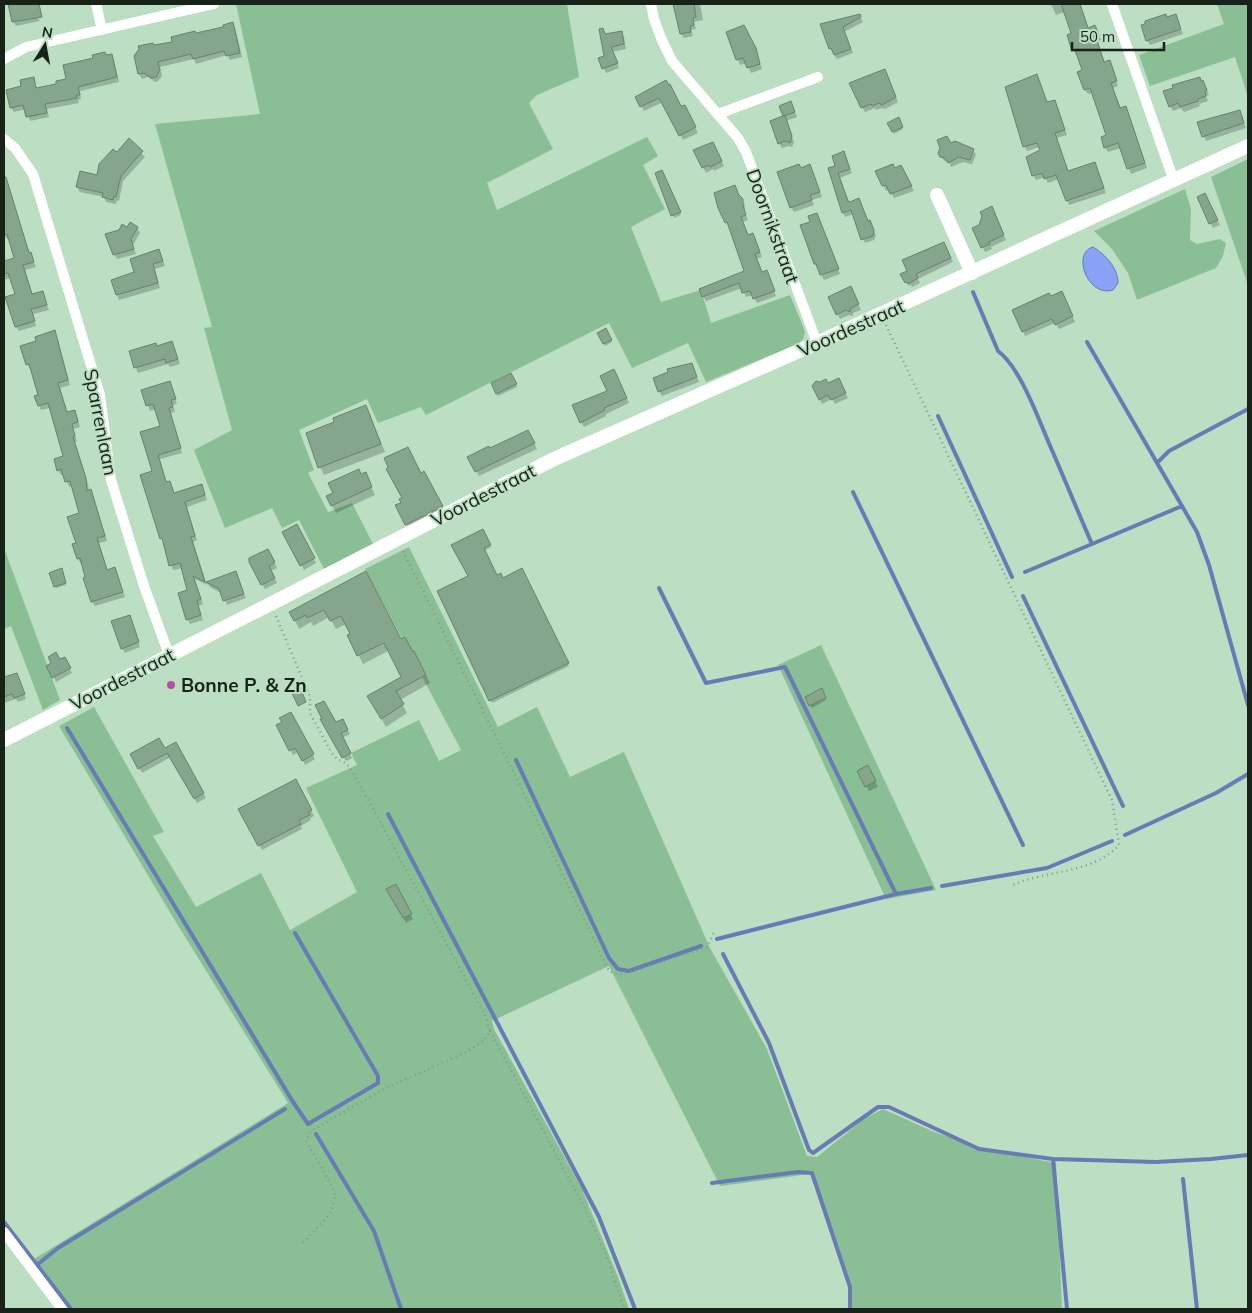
<svg xmlns="http://www.w3.org/2000/svg" width="1252" height="1313" font-family="Mulish,sans-serif">
	<style>
		.green { fill: #8abf96 }
		.water { fill: #89a1f7; stroke: #677bb4 }
		.shadow { fill: #0003 }
		.lines { fill: none; stroke-linecap: round; stroke-linejoin: round }
		.stream { stroke: #677bb4; stroke-width: 4 }
		.building { fill: #85a58c; stroke: #65846b }
		.path { stroke: #809a85; stroke-width: 2.5; stroke-dasharray: 1 4; stroke-linecap: butt }
		.street { stroke: #fff; stroke-width: 10 }
		.secondary { stroke: #fff; stroke-width: 14 }
		.poi-dot { fill: #b74cad; stroke: #bcdec3; stroke-width: 2 }
		.labels { text-anchor: middle; dominant-baseline: central; stroke-width: 4; stroke-linejoin: round; paint-order: stroke }
		.street-label { font-size: 19px; fill: #172319; stroke: #bcdec3 }
		.poi-label { font-size: 19px; font-weight: bold; fill: #172319; stroke: #bcdec3; text-anchor: start }
	</style>
	<rect width="100%" height="100%" fill="#bcdec3"/>
	<path class="green" d="M236,4H567L579,77L537,95L529,103L553,149L487,183L497,210L647,137L658,156L643,165L665,209L631,227L661,302L701,290L711,323L790,295L805,331L804,338L798,344L706,382L688,343L632,368L609,323L426,415L421,407L378,423L367,399L299,430L314,470L308,473L328,512L352,503L373,544L324,569L299,520L282,528L272,508L225,528L194,450L232,430L204,328L212,327L155,124L260,114Z
		M1217,4H1248V97L1235,57L1150,86L1139,55L1224,24Z
		M1248,159V285L1211,177Z
		M1185,189L1191,209L1190,240L1197,244L1220,239L1226,243L1223,256L1216,268L1137,300L1128,273L1112,249L1094,231Z
		M409,547L498,727L537,707L570,777L624,752L710,948L767,1049L807,1156L817,1157L864,1119L883,1109L934,1132L992,1151L1056,1163L1062,1309H852C851,1269 824,1212 810,1174L720,1186L609,966L492,1021L494,1029L582,1189L618,1277L629,1309H73L34,1259L288,1103L174,919L59,726L94,707L164,832L153,836L196,907L261,873L290,930L357,892L306,788L357,765L351,753L419,720L439,761L461,750L365,569Z
		M4,548L60,700L43,710L11,626L4,629Z
		M821,645L936,890L886,899L778,665Z"/>
	<path class="water" d="M1093,247C1105,254 1118,268 1118,283L1113,290C1088,298 1071,253 1093,247Z"/>
	<path class="shadow" d="M675,4H703H700L703,20L694,22L696,29L691,30L693,36L684,38L681,34Z
		M1051,4H1078L1083,12L1089,29L1095,27L1101,40L1097,41L1105,63L1112,66L1118,86L1113,88L1121,109L1128,113L1147,168L1131,174L1121,148L1108,152L1105,147L1108,136L1093,93L1088,94L1085,90L1084,71L1078,55H1076L1074,50L1073,34L1065,12L1056,15Z
		M859,15L863,22L844,32L853,53L837,59L830,48L822,25Z
		M1175,15L1183,34L1150,45L1147,40L1167,18Z
		M37,17L40,21L16,26L13,21Z
		M232,24L235,28L242,57L230,60L227,55L196,64L194,59L160,67L162,76L158,81L155,82L148,77L142,79L139,74L135,57L154,46L174,43L196,35L225,28Z
		M621,32L624,37L626,49L612,52L619,68L606,73L600,59L605,57V35Z
		M727,33L754,45L762,69L751,73L747,63L740,65Z
		M112,55L114,60L119,82L80,91L81,99L78,100L79,103L47,109L49,117L30,121L26,109L14,112L11,108L7,91L23,87L33,78L37,89L58,85L106,57Z
		M888,76L898,102L885,109L882,108L876,110L875,108L865,112L862,107Z
		M1037,76L1047,104L1055,101L1057,106L1067,135L1056,138L1068,172L1095,163L1106,193L1069,205L1059,179L1048,183L1045,177L1036,180L1033,175L1042,151L1040,147L1027,151L1024,146Z
		M666,82L681,108L684,106L698,133L683,140L663,102L644,111L637,97Z
		M1201,82L1206,87L1209,95L1206,96L1208,101L1199,104L1200,106L1184,112L1181,108L1173,111L1170,106Z
		M791,103L797,117L786,121L794,142L792,147L789,146L782,148L779,143L785,117L780,107Z
		M1242,116L1246,128L1206,141L1204,136Z
		M898,119L903,129L894,134L889,123Z
		M129,140L145,157L123,181L119,201L117,200L116,204L106,202L104,197L80,192L77,187L98,177Z
		M951,145L973,150L976,155L972,164L963,162L951,167L949,162L944,161L940,153Z
		M715,148L724,166L714,171L713,169L706,173L695,151Z
		M845,157L852,173L840,178L849,202L872,225L876,236L874,240L865,243L854,214L845,217L843,213L829,169L837,166Z
		M810,166L822,197L812,200L814,205L794,212L791,207L801,169Z
		M900,167L914,191L894,198L889,190L886,191L877,172L894,169Z
		M662,172L681,215L674,218L657,174Z
		M4,175L30,254L36,267L25,270L33,296L42,293L49,310L33,314L36,326L19,331L16,327V295L11,278L4,280V262L16,258L10,239H7L4,234Z
		M740,198L745,205L744,210L748,220L743,222L748,236L755,239L762,257L756,259L762,273L769,276L776,296L757,303L753,295L746,297L742,288L706,301L703,296L746,272L729,227L726,222Z
		M1198,198L1207,199L1220,225L1213,228Z
		M994,212L1006,240L991,247L992,249L985,252L974,229L980,226Z
		M817,215L840,274L824,280L815,264L812,223Z
		M137,228L140,233L133,245L136,254L117,259L114,254L127,229Z
		M946,247L953,262L918,279L920,283L912,287L911,285L909,286L902,274Z
		M159,250L165,266L155,269L160,288L119,300L112,280L136,273Z
		M853,292L861,310L853,313V316L849,315L840,319L829,298Z
		M1064,297L1075,322L1059,329L1055,323L1025,336L1023,331L1050,298Z
		M606,330L612,342L605,346L599,334Z
		M54,332L57,337L70,385L60,388L67,413L74,411L77,416L80,427L73,429L77,441L75,442L88,484L89,491L93,496L107,541L99,543L108,571L115,569L125,597L95,606L92,602L83,563L81,564L78,559L77,544L81,514L72,486L69,487L64,474L61,475L58,470L65,457L50,408L41,410L39,405V395L32,369H30L27,364L38,342Z
		M172,343L180,364L170,367L168,364L138,373L130,352Z
		M692,364L699,382L662,396L659,391L670,373Z
		M511,374L517,387L498,396L492,384Z
		M616,376L629,403L606,414V416L584,427L581,422L609,391Z
		M169,382L177,404L173,405L175,412L170,413L182,453L160,459L167,483L170,482L175,494L202,486L207,500L187,507L197,540L193,542L207,585L195,579L203,604L198,606L203,620L190,624L187,619L189,591L183,568L173,570L162,538L154,472L161,427L156,409L150,411L142,391Z
		M827,384L841,385L848,398L835,404L832,399L822,404L820,399Z
		M369,414L385,452L324,475L320,467Z
		M531,436L537,449L479,476L469,457Z
		M365,473L375,495L336,513L327,497Z
		M421,474L430,483L448,517L412,535L397,506L402,503L403,498Z
		M297,526L316,563L304,570L284,532Z
		M482,530L491,547L484,551L497,576L502,579L522,569L569,666L492,703L438,591L469,577Z
		M271,555L277,568L271,571L277,583L265,589L262,584Z
		M62,572L66,585L56,588L55,586Z
		M366,572L401,641L419,661L430,683L400,700L407,713L386,727L369,696L403,677L390,650L363,664L349,636L352,635L346,624L336,629L329,617L313,626L311,622L299,629L291,612Z
		M235,573L246,598L227,605L221,593L210,587L207,583Z
		M130,616L140,647L125,653L122,648Z
		M64,659L72,673L56,682L48,666Z
		M16,674L26,699L18,702L16,699L4,703V679Z
		M821,690L826,700L812,708L806,697Z
		M290,713L315,759L305,765L299,752L293,755L278,726L283,723Z
		M322,720L345,725L350,734L342,738L352,758L346,761Z
		M175,743L206,798L197,803L171,757L142,773L132,755L164,750Z
		M868,767L878,787L869,791L859,771Z
		M295,781L314,816L310,818L311,820L301,826L302,829L262,850L240,810Z
		M395,885L413,919L406,923L388,889Z"/>
	<g class="lines">
		<path class="stream" d="M973,292L998,351C1021,368 1039,421 1051,448C1065,480 1078,512 1092,544L1182,506L1197,532L1209,565L1248,705
			M1087,342L1182,506
			M938,416L1012,577
			M1157,463L1169,451L1248,409
			M853,492L1023,845
			M1025,572L1092,544
			M659,588L706,683L785,667L896,894
			M1023,596L1123,806
			M67,728L293,1102L308,1124L378,1083V1076L295,933
			M516,760L609,958L618,969L629,971L701,946
			M388,814L599,1217L635,1309
			M1125,835L1216,793L1248,774
			M942,886L1047,868L1112,841
			M717,939L896,894L931,888
			M723,954L769,1043L809,1150L813,1153L878,1107H889L979,1149L1053,1159L1067,1309
			M316,1134L374,1231L401,1309
			M1053,1159L1156,1162L1211,1159L1248,1155
			M1183,1179L1197,1309
			M712,1183L798,1172L812,1173L850,1287V1309
			M4,1222L71,1309
			M37,1265L58,1248L285,1109"/>
	</g>
	<path class="building" d="M8,4H39L42,17L12,22Z
		M673,4H694L696,17L693,18L694,25L690,26L691,32L680,34Z
		M1061,4H1080L1088,28L1095,25L1099,35L1096,37L1104,62L1110,60L1117,81L1111,83L1120,108L1126,106L1145,163L1127,169L1118,143L1104,148L1101,137L1106,135L1090,88L1084,90L1077,72L1082,70L1075,50L1072,51L1067,35L1071,33Z
		M860,14L861,17L843,27L851,49L834,55L831,48L829,49L820,24Z
		M1166,14L1167,17L1176,14L1181,29L1146,41L1141,25L1145,24V21Z
		M233,22L240,53L226,56L224,51L193,59L191,54L158,62L160,70L156,77L151,78L144,73L138,74L134,56L139,49L138,46L153,43L154,45L172,42L171,37L195,31L196,33L223,27V25Z
		M744,25L756,48L760,64L747,68L743,58L736,60L726,32Z
		M603,28L605,34L622,31L624,44L611,47L618,63L602,69L598,58L604,56L599,29Z
		M105,52L106,55L112,54L117,77L78,87L80,95H76L77,98L45,104L47,113L26,117L23,105L10,108L6,90L21,86L20,80L34,77L36,88L56,84V81L66,79L63,65L93,58L92,55Z
		M885,69L896,97L882,105L879,103L872,106L871,104L861,108L849,83Z
		M1037,74L1047,102L1055,100L1065,130L1055,133L1068,171L1095,162L1104,188L1066,201L1056,175L1044,179L1042,173L1032,176L1026,157L1040,150L1037,143L1023,147L1005,87Z
		M1200,77L1201,81L1203,80L1207,90L1205,91L1206,96L1198,99V101L1180,107L1178,103L1169,107L1163,91L1173,88L1172,85Z
		M666,80L669,85L670,84L681,106L685,105L696,127L679,136L659,98L640,107L635,97Z
		M791,101L795,112L783,116L779,106Z
		M1240,110L1244,123L1202,137L1197,122Z
		M785,115L792,136L790,143L785,141L778,144L770,121Z
		M899,117L903,127L892,132L887,123Z
		M947,136L951,143L955,141L974,149L970,160L959,157L948,163L945,158L940,157L938,153L940,148L937,140Z
		M129,138L143,151L121,176L116,197L114,196L113,200L102,197L103,193L76,187L80,171L97,175L99,164L113,149L117,152Z
		M713,142L722,161L710,167L709,165L702,168L693,150Z
		M844,151L850,169L838,173L848,201L850,202L859,198L868,221L870,220L874,230L873,236L861,240L851,210L842,213L828,168L835,166L832,156Z
		M799,164L801,168L810,164L820,192L810,195L812,200L790,208L777,172Z
		M893,164L895,168L901,165L912,186L890,194L886,185L882,186L875,171Z
		M662,170L681,212L671,216L655,173Z
		M4,177H6L29,253L31,252L34,262L23,265L32,294L43,291L47,305L31,309L35,321L15,327L5,297L15,294L8,273L4,274V261L14,258L7,234L4,235Z
		M735,185L739,195L743,199V205L746,215L741,217L748,235L753,233L760,252L755,254L762,272L767,270L775,291L753,299L750,291L742,293L739,283L702,297L699,289L744,271L727,222L725,223L718,208L714,193Z
		M1205,193L1218,220L1209,224L1197,197Z
		M992,206L1004,235L989,242L990,244L981,248L972,228L979,225L982,216L980,212Z
		M817,213L839,269L820,275L816,264H814L800,225L810,222L808,216Z
		M130,222L138,227L131,239L134,249L113,255L105,234L119,230L122,224L127,227Z
		M944,242L951,258L916,274L918,278L908,284L907,282L905,283L900,274L907,271L902,260Z
		M159,249L163,261L153,264L158,283L116,295L111,280L134,272L130,259Z
		M851,286L859,304L851,308L850,312L846,310L836,315L828,297Z
		M1062,291L1073,316L1055,325L1052,319L1022,332L1012,310L1049,293L1051,296Z
		M606,328L612,340L603,344L597,333Z
		M55,330L68,380L58,383L67,412L75,410L78,422L72,424L75,436L73,437L86,478L87,491L91,489L105,536L97,538L107,570L115,567L123,592L91,602L83,578L85,577L80,558L77,559L72,544L76,543L67,517L79,513L70,481L65,482L61,469L57,471L54,459L63,456L48,403L38,406L34,396L38,395L29,364L26,365L20,346L36,341L35,337Z
		M172,341L178,359L166,363L165,359L134,368L129,351L156,343L157,346Z
		M692,363L697,377L658,392L653,378L668,372L667,369Z
		M614,369L627,398L604,408L605,410L580,423L572,405L607,391L600,376Z
		M511,373L517,384L496,394L491,383Z
		M839,378L846,393L831,400L828,395L819,400L812,386L816,381L820,382L826,379L828,383Z
		M170,381L176,399L171,400L173,407L169,408L181,448L158,455L166,482L170,481L174,493L202,484L205,495L185,502L195,536L191,537L205,582L193,576L201,599L197,601L201,615L186,620L178,593L187,590L180,563L169,566L162,538L160,539L140,475L152,471L140,432L160,426L153,404L146,406L141,390Z
		M366,405L381,444L318,468L306,433L334,422L333,418Z
		M528,430L535,443L475,472L467,457L489,446L490,448Z
		M408,447L421,473L424,471L443,506L405,525L395,505L401,503L399,499L402,498L386,469L388,467L384,458Z
		M359,469L361,474L366,472L372,487L331,506L326,496L333,493L328,483Z
		M297,524L315,558L300,566L282,532Z
		M483,529L491,545L484,548L497,575L501,573L503,578L522,568L569,663L489,701L437,591L468,576L451,545Z
		M268,549L275,562L269,566L275,578L261,585L249,562V558Z
		M62,568L66,583L54,587L49,573Z
		M236,571L244,594L223,601L219,589L206,582Z
		M366,571L401,639L405,637L413,652L414,651L426,675L396,691L404,704L381,719L367,696L401,677L384,643L357,656L347,635L350,634L341,616L330,621L324,610L307,618L306,615L294,621L289,612Z
		M130,615L139,642L121,649L111,621Z
		M56,652L60,659L65,657L71,668L52,678L46,666L51,663L48,657Z
		M17,673L25,694L14,698L12,694L4,697V677Z
		M300,687L306,702L298,706L291,691Z
		M822,688L826,698L809,706L805,697Z
		M324,701L336,722L343,719L348,730L341,733L351,753L342,758L320,719H322L315,705Z
		M291,712L314,754L302,761L295,748L289,751L276,725L282,722L279,718Z
		M159,738L165,748L176,742L204,793L194,799L167,753L138,769L130,754Z
		M868,765L876,781L865,787L857,771Z
		M296,779L312,810L308,812L310,815L299,820L301,824L258,846L238,809Z
		M396,884L412,914L403,918L386,889Z"/>
	<g class="lines">
		<path class="path" d="M886,325L1112,800L1119,845C1092,875 1045,869 1011,886
			M403,551L515,775L609,971L619,975L707,947L715,930
			M276,616L310,697V713L331,752L337,759L347,764L353,772L485,1015L490,1031L485,1040L466,1052L382,1090L311,1131L306,1141L333,1188L336,1197L330,1214L301,1245
			M490,1031L584,1207L606,1254L624,1309"/>
		<path class="street" d="M96,4L102,30
			M651,4L654,19L661,38L672,61L738,138L746,152L817,343
			M1112,4L1174,181
			M4,59L26,47L214,4
			M718,114L818,77
			M4,139L15,148L33,174L100,395L111,480L144,586L169,655
			M4,1232L62,1309"/>
		<path class="secondary" d="M937,195L972,273
			M4,740L554,459L817,343L1248,146"/>
	</g>
	<circle class="poi-dot" cx="171" cy="685" r="5"/>
	<g class="labels">
		<g class="street-label">
			<text transform="translate(773 226) rotate(70)">Doornikstraat</text>
			<text transform="translate(851 328) rotate(-24)">Voordestraat</text>
			<text transform="translate(101 422) rotate(79)">Sparrenlaan</text>
			<text transform="translate(483 495) rotate(-27)">Voordestraat</text>
			<text transform="translate(122 679) rotate(-27)">Voordestraat</text>
		</g>
		<g class="poi-label">
			<text x="181" y="685">Bonne P. &amp; Zn</text>
		</g>
	</g>
	<rect width="1252" height="1313" fill="none" stroke="#172319" stroke-width="10"/>
	<g transform="translate(45 45) rotate(11)" stroke="#bcdec3" stroke-width="4" paint-order="stroke">
	<path d="M0-4L9 19L0 12L-9 19Z" fill="#172319"/>
	<text y="-8" font-size="14" font-weight="bold" text-anchor="middle" fill="#172319">N</text>
	</g>
	<path d="M1072 42v8h92v-8" fill="none" stroke="#172319" stroke-width="2.5"/>
	<text x="1080" y="42" font-size="15" fill="#172319" stroke="#bcdec3" stroke-width="4" paint-order="stroke">50 m</text>
</svg>
